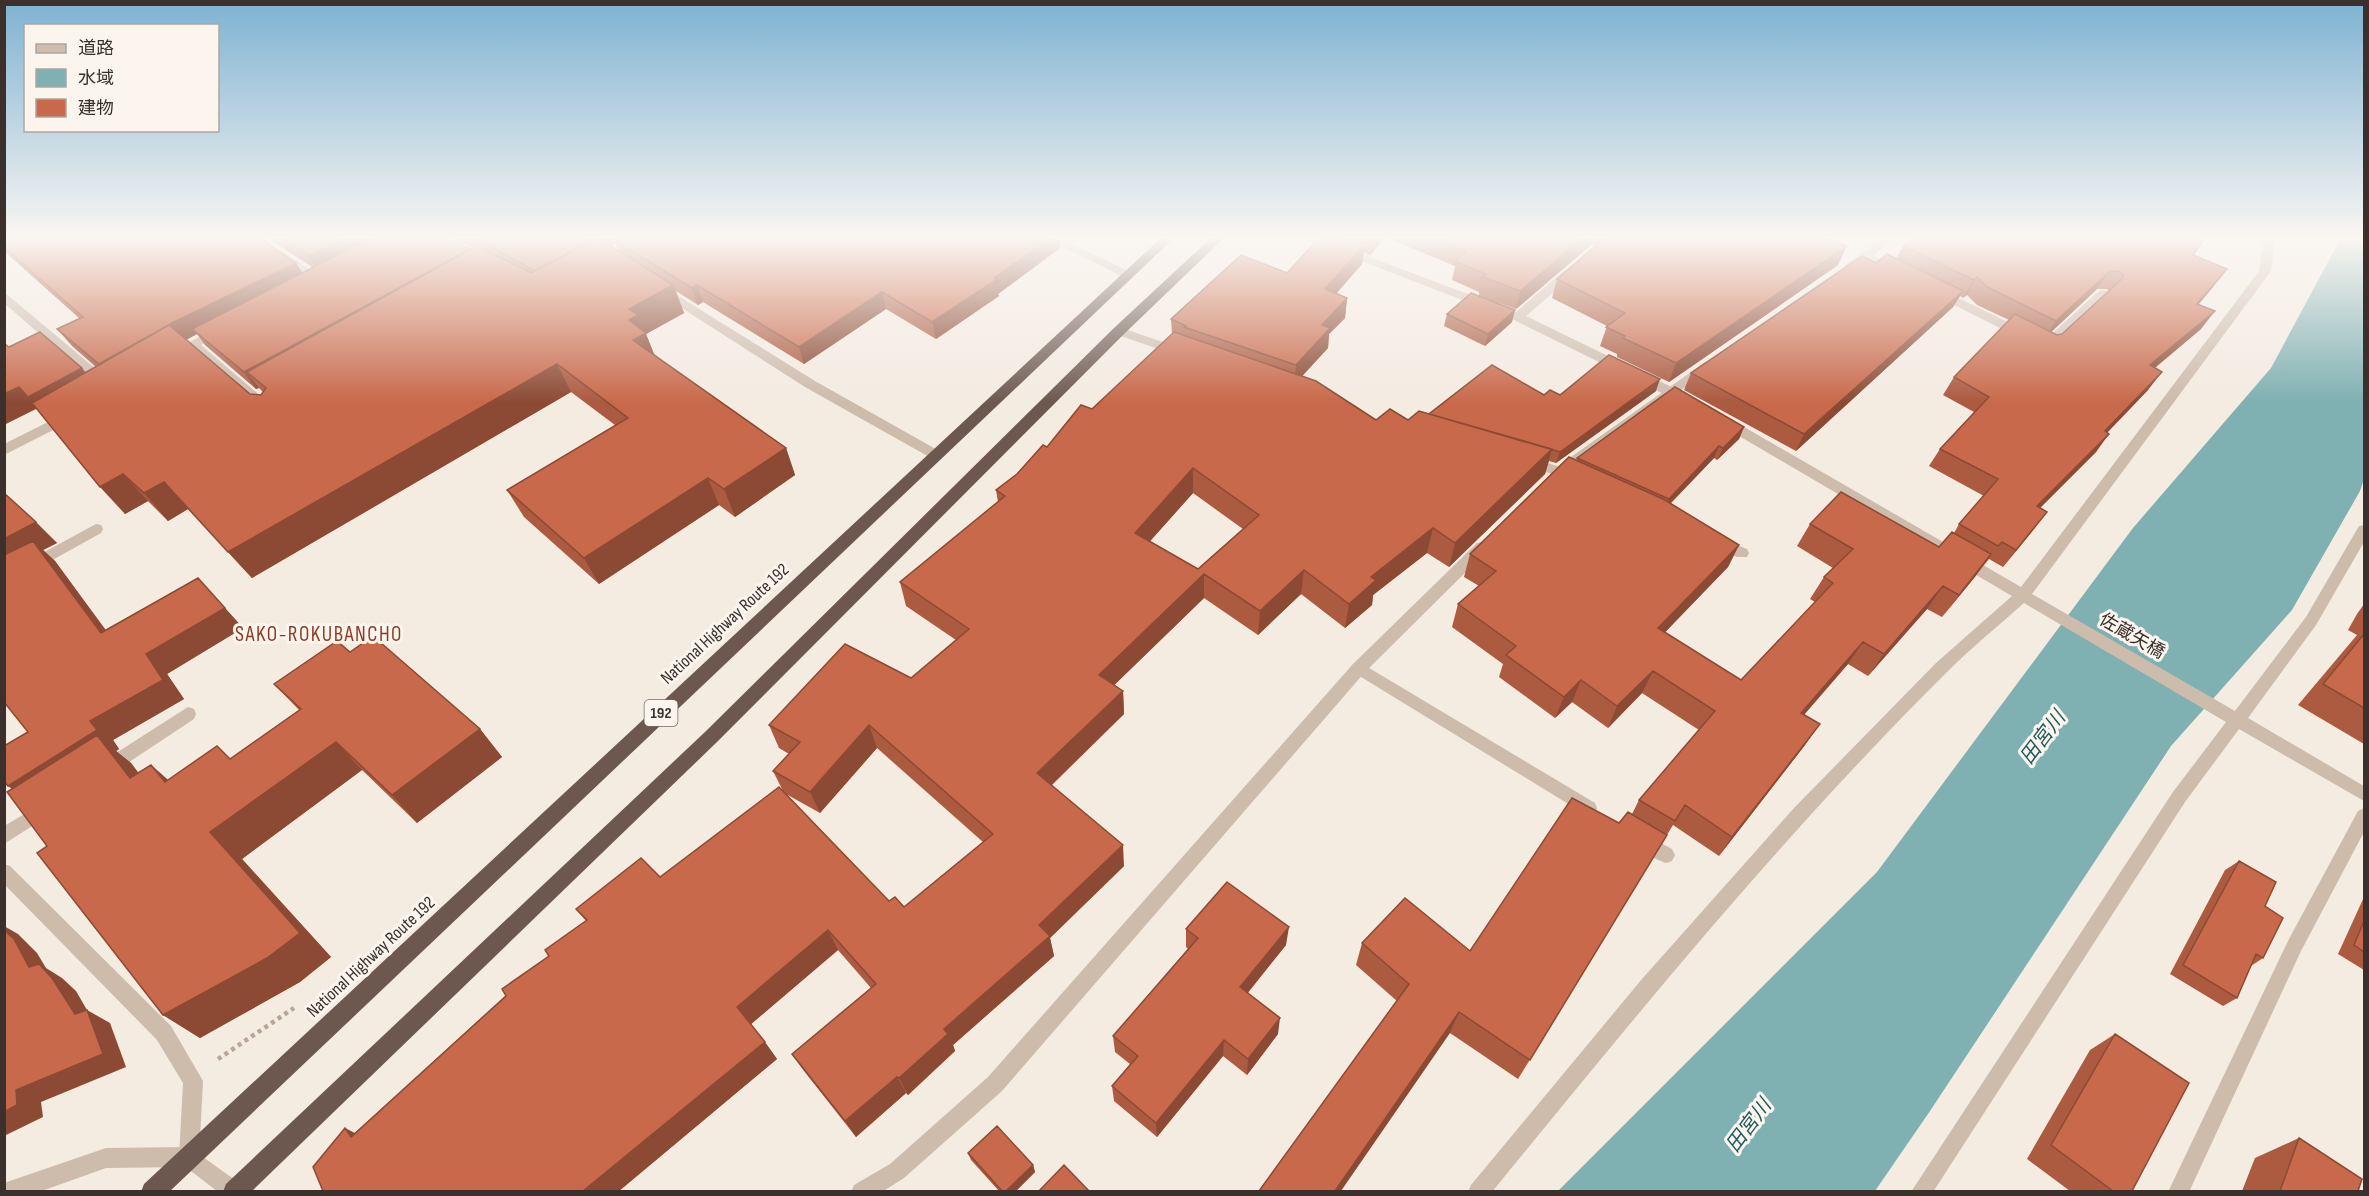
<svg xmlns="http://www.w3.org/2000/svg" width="2369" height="1196" font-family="'Sofia Sans Condensed','Noto Sans JP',sans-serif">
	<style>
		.water { fill: #7fb0b2 }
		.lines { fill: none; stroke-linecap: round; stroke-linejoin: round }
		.path { stroke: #b9a596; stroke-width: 4.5; stroke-dasharray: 4 4; stroke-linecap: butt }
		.service { fill: #cdbbac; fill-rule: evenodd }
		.minor { fill: #cdbbac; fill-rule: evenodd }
		.tertiary { fill: #cdbbac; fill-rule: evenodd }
		.trunk { fill: #6c584f; fill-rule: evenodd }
		.wall { fill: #ac5a40; fill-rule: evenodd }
		.shaded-wall { fill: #8c4a34 }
		.building { fill: #c8694b; stroke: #8c4a34; stroke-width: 1.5; fill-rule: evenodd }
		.labels { text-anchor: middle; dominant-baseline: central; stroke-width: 6; stroke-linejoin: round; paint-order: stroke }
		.shield { fill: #fbf5ee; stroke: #756b66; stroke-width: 1.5 }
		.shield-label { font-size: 16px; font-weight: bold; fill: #3b302b }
		.street-label { font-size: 18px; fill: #3b302b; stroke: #fbf5ee }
		.water-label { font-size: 20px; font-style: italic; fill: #1f5a5e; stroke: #fbf5ee }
		.quarter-label { font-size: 21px; letter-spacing: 1.5px; fill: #8c3b22; stroke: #fbf5ee }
	</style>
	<rect width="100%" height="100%" fill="#f4ebe1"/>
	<path class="water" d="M2342,236H2364V479L2360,491L2292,610L2171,746L1930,1111L1875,1191L1557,1192L1877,872L2133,528L2271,368Z"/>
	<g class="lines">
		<path class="path" d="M218,1059L294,1008"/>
		<path class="service" d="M1119,327L1183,349L1185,352L1179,356L1115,334L1113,331L1115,328Z
			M1527,457L1564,468L1566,471L1559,476L1522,465L1520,462L1522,459Z
			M96,524L101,525L103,529L101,533L4,587V574Z"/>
		<path class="minor" d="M247,236H260L324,279L318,283L314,282Z
			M1041,236H1056L1134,274L1132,277H1124Z
			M1297,236H1313L1516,312L1566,269H1574V275L1526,316L1690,396L1692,399L1685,403L1680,402L1514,320Z
			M2264,236H2276L2271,271L2032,594L2235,711L2306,617L2359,526L2364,525V542L2316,625L2248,718L2364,786V801L2239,729L2185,802L1933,1192H1911L2173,792L2226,722L2024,603C1998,626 1971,648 1946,673C1783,835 1637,1014 1492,1192H1468L1471,1185L1642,979L1794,808L1936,663L2012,596L1722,426L1720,423L1722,420H1732L2021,587L2259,271Z
			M1866,252L1900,268L1902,271L1896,275L1892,274L1862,259L1860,256Z
			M664,287L815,381L941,452L943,455L941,458H931L805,387L660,294L658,291Z
			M1938,288L2026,331L2028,334L2022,338L2018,337L1934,295L1932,292Z
			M2103,290L2107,291V297L2050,349H2042L2040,346L2042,343L2099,291Z
			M4,292L108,379L109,382L108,385H98L4,303Z
			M217,327L221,328L223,331L221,334L201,345L270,404L272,407L270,410H260L191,350L174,358L168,354Z
			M68,412L75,417L73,420L4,455V444Z
			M1718,537L1747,549L1749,553L1747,557H1737L1713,546L1711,542Z
			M1359,662L1595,803L1597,808L1595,813L1589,815L1583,813L1353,672L1351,668L1353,664Z
			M188,707L194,709L196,714L194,719L114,772L108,774L102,772L100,767L102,762Z
			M45,802L51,804L53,809L51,814L4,844V826Z
			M2364,808V832L2301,951L2189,1192H2168L2289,939L2358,811Z
			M1641,832L1672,849L1675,855L1672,861L1666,863C1655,859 1637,851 1632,840L1635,835Z
			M4,864L10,866L171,1026L203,1081L199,1157L196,1164L189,1167L182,1164L179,1157L183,1083L157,1040L4,884Z"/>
		<path class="tertiary" d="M1885,236H1898L1853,271H1845V265Z
			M1705,362L1710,363L1711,366L1710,369L1564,475H1554L1552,472L1554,469Z
			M1482,542L1487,543L1489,547L1487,551L1365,672L1002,1091L904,1178L882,1192H851L854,1185L890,1164L988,1077L1353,664L1477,543Z
			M189,1147L242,1185L245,1192H218L186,1167L106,1168L39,1192H4V1183L106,1148Z"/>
		<path class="trunk" d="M1163,236H1176L169,1192H141L144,1184Z
			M1213,236H1226L1124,334L717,742L251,1192H223L226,1184L705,732L1114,328Z"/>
	</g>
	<path class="wall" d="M4,236L296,263L302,273L312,267L264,236H446L470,250L472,248L449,236H1059L1060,248L998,294L999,296L936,339L886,309L804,364L703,302L698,305L676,291L684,313L646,334L654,355L786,448L795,475L735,517L719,505L599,584L524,517L507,490L615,425L571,392L252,578L188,509L168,521L148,501L125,514L9,347L82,368L85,373L96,367L72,346L57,329L79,318L4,251ZM615,243L618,250L612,246ZM197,334L205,345L256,389L259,388L263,392L261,395L250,394L186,339Z
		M1060,236H1077L1070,241Z
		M1321,236H1824L1838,265L1669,382L1617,357V354L1600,346L1607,326L1552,298L1557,279L1596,245H1591L1516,309L1479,296V292L1452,280L1455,266L1385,237L1370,255L1364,252L1362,264L1336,293L1347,298L1345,318L1329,334L1328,348L1302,376L1376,420H1408L1429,414L1544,395H1560L1656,391L1556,463L1549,461L1545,474L1449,567L1427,553L1373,595L1372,605L1345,628L1301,594L1258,635L1204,598L1114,685L1123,691L1124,714L1052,785L1124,866L1050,938L1054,956L953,1045L955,1051L908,1095L906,1093L856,1137L804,1071L792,1054L871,988L838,950L751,1024L777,1059L619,1191H323L345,1128L355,1133L549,956L586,921L576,909L660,877L783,791L773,771L789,754L779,748L769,725L911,678L956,640L906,606L900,582L998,502L996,490L1017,474L1047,447L1092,409L1172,334L1171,319L1287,273ZM1193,493L1243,529L1198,569L1150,541ZM877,748L983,842L904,907L889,901L786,794L820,813Z
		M1903,246L2193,255L2213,287L2198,304L2201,329L2155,368L2148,390L2107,433L2096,452L2040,508L2034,529L2003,567L1989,559L1942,617L1927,609L1868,676L1848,664L1804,715L1805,745L1719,856L1673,825L1518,1079L1450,1033L1397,1001L1356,965L1362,943L1470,951L1619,823L1632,814L1639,800L1699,730L1642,693L1608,728L1572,702L1555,718L1499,677L1503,664L1452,627L1458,604L1479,586L1464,577L1470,554L1577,460V458L1744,427L1739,439L1717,460L1714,458L1671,503L1739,545L1728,567L1665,632L1741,680L1815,602L1810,599L1824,577L1833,568L1797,546L1810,524L1939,547L1954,533L1959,524L1984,496L1929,466L1940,449L1974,412L1943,395L1954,377L2009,320L1977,305L1967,295L1963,298L1960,296L1953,307L1796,451L1684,390L1691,373L1876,263L1896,259ZM2097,289H2107L2109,291L2062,334L2057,335L2051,332Z
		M1447,314L1512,322L1485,346L1444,326Z
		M4,493L57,543L43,550L55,561L105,630L198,578L243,628L167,674L184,699L113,740L119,749L116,751L131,763L138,773L151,765L168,780L231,758L299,710L274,684L350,652L480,729L502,757L417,823L362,770L242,859L331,957L300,982L200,1038L163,1015L47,846L13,789L8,786L28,732Z
		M2364,604V744L2298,705L2357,635L2348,630L2357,614Z
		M2239,861L2265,906L2263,958L2251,966L2237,998L2223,1006L2170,974L2225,870Z
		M2364,897V970L2338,954Z
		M1186,929L1286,945L1248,992L1278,1034L1247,1075L1223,1056L1157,1137L1114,1101L1112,1086L1130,1064L1115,1052L1113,1036L1188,949L1186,947Z
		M2115,1034L2132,1191H2070L2027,1159L2090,1050Z
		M2299,1138L2358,1191H2242L2255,1158Z
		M968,1153L1033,1165L1035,1172L1016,1191H999L971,1160Z"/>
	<path class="shaded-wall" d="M351,236H395L320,272L309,256Z
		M598,236H622L614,240L615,243L605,253L535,271Z
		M1053,236H1059L1060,248L998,294L999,296L936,339L932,322Z
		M1070,236H1077L1070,241Z
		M1373,236H1386L1370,255L1372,236Z
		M1585,236H1593L1591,245L1516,309L1520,291Z
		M1365,244L1362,264L1323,309L1325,289Z
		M1847,246L1838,265L1669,382L1676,363Z
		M470,249L247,372L259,388L256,389L244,372Z
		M296,263L307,280L192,329L197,334L113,381L99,364L174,322Z
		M2227,269L2213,287L2184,322L2197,304Z
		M2109,272L2097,289L2045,338L2056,321Z
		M1977,277L1967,295L1963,298L1974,280Z
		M673,285L684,313L646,334L657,361L633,340L629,320V309Z
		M697,285L703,302L698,305L692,288Z
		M1963,291L1953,307L1796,451L1804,434Z
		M882,292L886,309L804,364L799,347Z
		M1347,298L1345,318L1329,334L1328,348L1294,385L1296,365L1322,325Z
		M1515,310L1512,322L1485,346L1488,334Z
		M2215,311L2201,329L2136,383L2150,365Z
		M557,364L571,392L252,578L228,552Z
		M82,368L100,390L38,408L4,425V394L19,387Z
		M2162,372L2148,390L2091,449L2105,431Z
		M1660,379L1656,391L1556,463L1560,452Z
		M1744,427L1739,439L1717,460L1723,448Z
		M2109,434L2096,452L2024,524L2037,506Z
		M1719,446L1714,458L1664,510L1669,499Z
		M786,448L795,475L735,517L724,489Z
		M1552,449L1545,474L1449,567L1455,543Z
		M1193,468V493L1136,557L1135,533Z
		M123,474L148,501L125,514L100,487Z
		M708,478L719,505L599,584L584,558Z
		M164,482L188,509L168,521L144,493Z
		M2047,512L2034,529L2003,567L2016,550Z
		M36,522L57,543L43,550L55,561L122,652L4,571V539Z
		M1433,528L1427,553L1373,595L1372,605L1345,628L1349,604L1371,577Z
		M1739,545L1728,567L1648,650L1658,628Z
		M1991,554L1975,577L1942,617L1959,595Z
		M1304,570L1301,594L1258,635L1260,611Z
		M1204,574V598L1101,698L1099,675Z
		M198,578L243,628L167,674L184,699L113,740L119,749L116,751L131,763L164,806L34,804L8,786L90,721L146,654Z
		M1943,586L1927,609L1868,676L1884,654Z
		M1863,642L1848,664L1787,734L1801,713Z
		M1653,671L1642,693L1608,728L1617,706Z
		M1581,680L1572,702L1555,718L1564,697Z
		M1123,691L1124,714L1041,795L1037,773Z
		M1820,724L1805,745L1719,856L1732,837Z
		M869,725L877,748L820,813L810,792Z
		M480,729L502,757L417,823L392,795Z
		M336,742L362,770L242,859L331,957L300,982L200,1038L163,1015L210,832Z
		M151,765L183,793L165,782Z
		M1123,845L1124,866L1050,938L1054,956L953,1045L955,1051L908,1095L899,1078L1039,925Z
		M4,926L18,934L37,953L46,968L62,978L76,991L87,1010L110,1023L126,1067L41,1102L43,1117L4,1136V1112L16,1090L75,1014L29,967L4,933Z
		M1289,927L1286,945L1239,1004L1240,987Z
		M828,930L838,950L750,1025L737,1007Z
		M1459,1012L1450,1033L1341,1191H1335Z
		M1280,1018L1278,1034L1247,1075L1248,1059Z
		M1224,1040L1223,1056L1157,1137L1156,1123Z
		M765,1042L777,1059L619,1191H583Z
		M897,1077L906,1093L856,1137L845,1121Z
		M345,1128L371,1143L351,1137Z
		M1033,1165L1035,1172L1016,1191H1006Z"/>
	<path class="building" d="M4,236H256L296,263L174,322L99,364L57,329L83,317L4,247Z
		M279,236H351L309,256Z
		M375,236H446L470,249L244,372L192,329Z
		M471,236H598L535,271Z
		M618,236H1053L994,278L996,280L932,322L882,292L799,347L697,285L692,288L614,240Z
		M1321,236H1343L1365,244L1325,289L1347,298L1322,325L1330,328L1296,365L1184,327L1186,326L1171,319L1241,255L1287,273Z
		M1430,236H1585L1520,291L1483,277L1486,274L1456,262L1466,251Z
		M1607,236H1824L1847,246L1676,363L1623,338L1625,336L1606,327L1625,313L1557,279Z
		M1915,236H2206L2193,255L2227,269L2197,304L2215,311L2150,365L2162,372L2105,431L2109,434L2037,506L2047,512L2016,550L2002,542L1998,546L1959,524L1998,479L1940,449L1989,397L1954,377L2015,314L2057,335L2062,334L2123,278V275L2119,271L2109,272L2056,321L1987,287L1977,277L1974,280L1903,246Z
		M598,238L673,285L629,309L638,315L629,320L646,333L633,340L786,448L724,489L708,478L584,558L507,490L628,418L557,364L228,552L164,482L144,493L123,474L100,487L32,403L169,325L250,394L261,395L266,388L247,372L477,246L531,273Z
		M1887,254L1963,291L1804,434L1691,373L1862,256L1876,263Z
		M1471,293L1515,310L1488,334L1447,314Z
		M40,332L82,368L28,397L19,387L4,394V343L9,347Z
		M1174,332L1316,381L1376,420L1390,409L1408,420L1419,411L1552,449L1455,543L1433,528L1371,577L1376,580L1349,604L1304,570L1260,611L1204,574L1099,675L1123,691L1037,773L1123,845L1039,925L1050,936L944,1029L948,1034L899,1078L897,1077L845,1121L792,1054L876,984L828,930L737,1007L765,1042L583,1191H323L313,1167L345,1128L351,1137L506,996L502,989L549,956L545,950L587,920L576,909L641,858L660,877L779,787L889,901L895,897L904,907L993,834L869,725L810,792L773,771L800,742L769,725L845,644L911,678L969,629L900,582L1005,496L996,490L1017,474L1043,445L1047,447L1081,405L1092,409ZM1193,468L1259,515L1198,569L1135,533Z
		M1609,355L1660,379L1560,452L1429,414L1492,365L1544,395L1550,390L1560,395Z
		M1675,387L1744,427L1723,448L1719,446L1669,499L1577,458Z
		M1569,457L1663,499L1739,545L1658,628L1741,680L1833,583L1824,577L1853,549L1810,524L1841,492L1939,547L1952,532L1991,554L1959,595L1943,586L1884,654L1863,642L1801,713L1820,724L1732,837L1685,805L1675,821L1639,800L1715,711L1653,671L1617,706L1581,680L1564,697L1506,655L1516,646L1458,604L1496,571L1470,554Z
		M4,493L36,522L4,539Z
		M33,541L101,633L198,578L225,608L146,654L163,680L90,721L97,730L8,786L4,781V746L28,732L4,702V555Z
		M2364,634V708L2323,684Z
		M373,636L480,729L392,795L336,742L210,832L300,933L267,958L163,1015L37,853L47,846L7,792L97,735L130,778L151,765L165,782L217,746L230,759L301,709L274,684L337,641L350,652Z
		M1572,798L1619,823L1628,812L1667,835L1530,1060L1459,1012L1335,1191H1259L1409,984L1362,943L1405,898L1470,951Z
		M2239,861L2276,882L2265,906L2283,918L2263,958L2256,954L2237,998L2183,965Z
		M1227,882L1289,927L1240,987L1280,1018L1248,1059L1224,1040L1156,1123L1112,1086L1138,1056L1113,1036L1198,938L1186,929Z
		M2364,921V952L2354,945Z
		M4,930L14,939L29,967L39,964L52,978L75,1014L87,1010L103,1054L16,1090L17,1105L4,1112Z
		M2115,1034L2189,1083L2132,1191H2113L2051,1145Z
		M997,1126L1033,1165L1006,1191H1002L968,1153Z
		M2299,1138L2362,1179L2358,1191H2280Z
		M1064,1165L1089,1191H1039Z"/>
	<linearGradient id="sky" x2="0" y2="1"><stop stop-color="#7eb2d2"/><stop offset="0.59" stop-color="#faf6f2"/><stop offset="1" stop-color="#faf6f2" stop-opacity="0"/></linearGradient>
	<rect width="2369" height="403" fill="url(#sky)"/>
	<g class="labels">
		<rect class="shield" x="644.5" y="700" width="33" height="26" rx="4.5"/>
		<g class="shield-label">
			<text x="661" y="713">192</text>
		</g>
		<g class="street-label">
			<text transform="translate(725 624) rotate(-43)">National Highway Route 192</text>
			<text transform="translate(2132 636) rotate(30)">佐蔵矢橋</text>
			<text transform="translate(371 957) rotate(-43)">National Highway Route 192</text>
		</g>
		<g class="water-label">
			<text transform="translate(2043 738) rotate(-53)">田宮川</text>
			<text transform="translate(1749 1126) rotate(-53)">田宮川</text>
		</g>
		<g class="quarter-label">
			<text x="319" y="634">SAKO-ROKUBANCHO</text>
		</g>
	</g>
	<rect width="2369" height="1196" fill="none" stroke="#3b302b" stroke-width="12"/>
	<rect x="24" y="24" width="195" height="108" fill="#fbf5ee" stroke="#aea6a0" stroke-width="1.5"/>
	<rect x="36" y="44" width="30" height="9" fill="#cdbbac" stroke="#aea6a0" stroke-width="1.5"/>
	<text x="78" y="54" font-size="18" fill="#3b302b">道路</text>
	<rect x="36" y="69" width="30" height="18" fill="#7fb0b2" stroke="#aea6a0" stroke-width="1.5"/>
	<text x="78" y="84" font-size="18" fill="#3b302b">水域</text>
	<rect x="36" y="99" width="30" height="18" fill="#c8694b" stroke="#aea6a0" stroke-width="1.5"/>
	<text x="78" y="114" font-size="18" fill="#3b302b">建物</text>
</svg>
